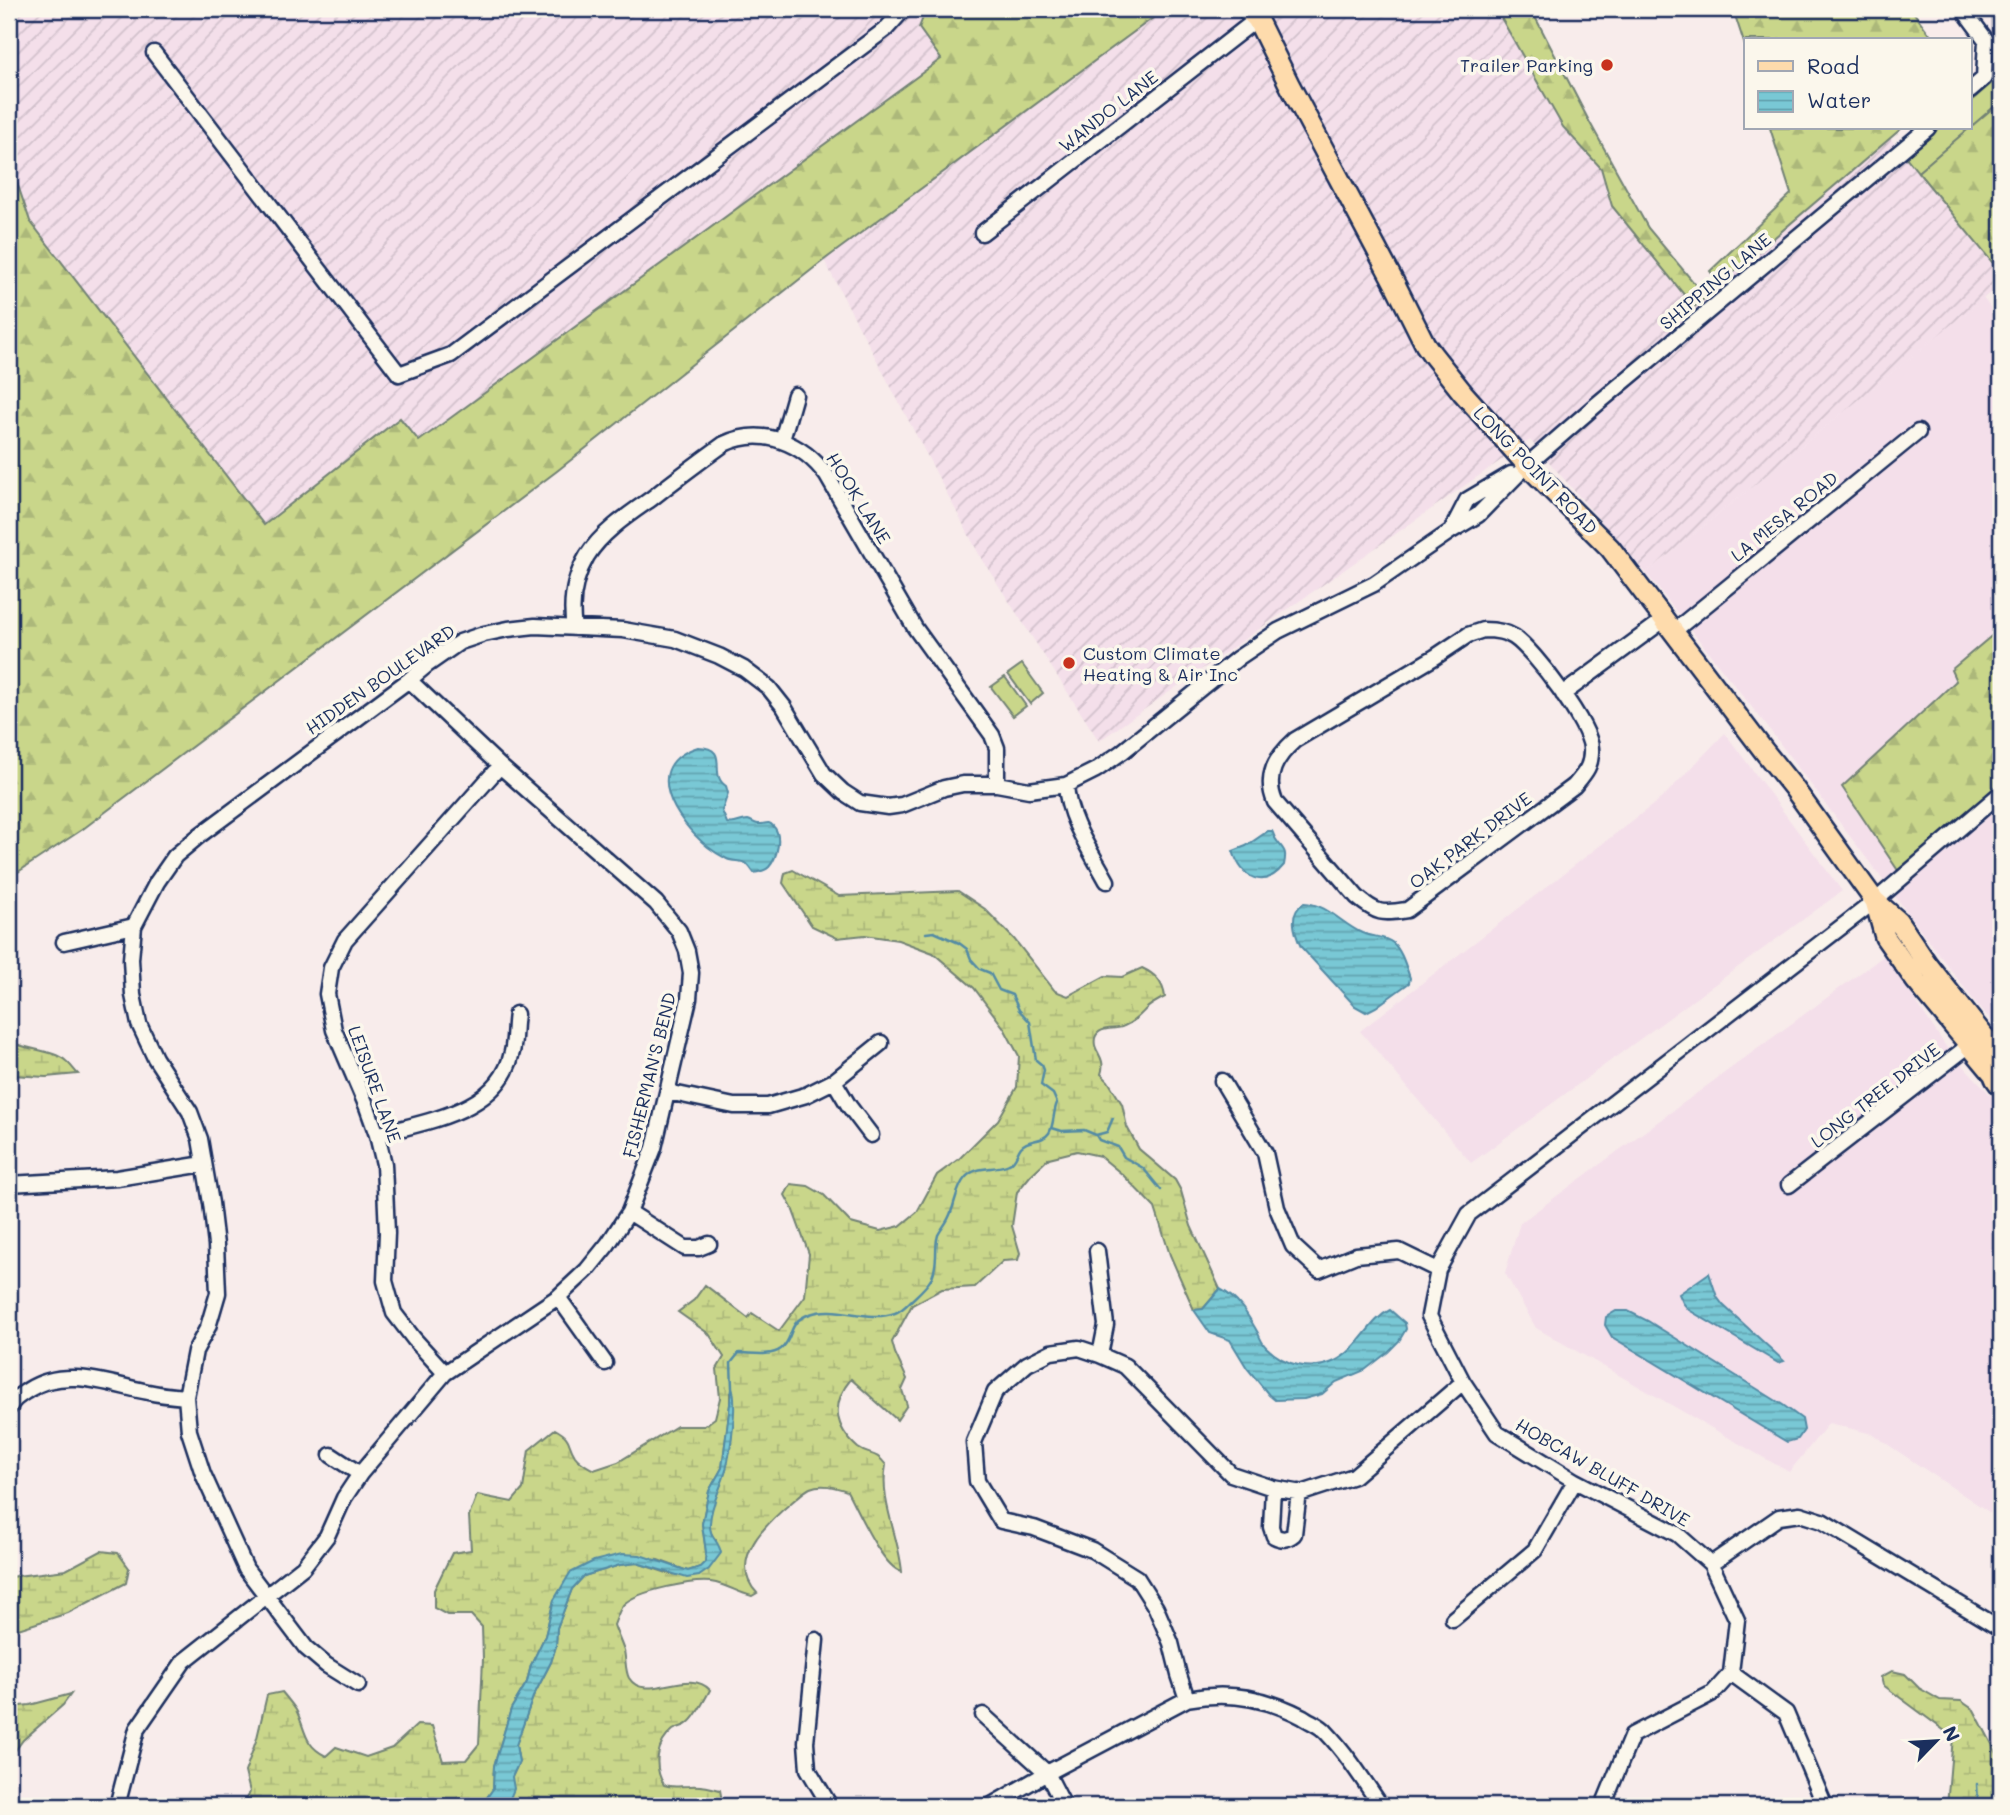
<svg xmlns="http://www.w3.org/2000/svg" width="2010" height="1815" font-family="Mali,sans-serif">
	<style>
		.built { fill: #f4dfea }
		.industrial { fill: url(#industrial-furrows) }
		.grass { fill: #c9d68a; stroke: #728274; stroke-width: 2 }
		.forest { fill: url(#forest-firs); stroke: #728274; stroke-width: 2 }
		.wetland { fill: url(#wetland-marsh); stroke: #728274; stroke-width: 2 }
		.water { fill: url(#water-rules); stroke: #538ba5; stroke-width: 2 }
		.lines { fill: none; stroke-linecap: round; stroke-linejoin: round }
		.stream { stroke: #538ba5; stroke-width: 2.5 }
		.minor-casing { stroke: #1b2f5e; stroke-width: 19 }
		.major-casing { stroke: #1b2f5e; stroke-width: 24 }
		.highway-casing { stroke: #1b2f5e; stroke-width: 26 }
		.minor { stroke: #fbf7ec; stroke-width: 14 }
		.major { stroke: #fedbac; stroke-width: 19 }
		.highway { stroke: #fedbac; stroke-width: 21 }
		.poi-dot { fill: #c8321e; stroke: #fbf7ec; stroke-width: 2.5 }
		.labels { text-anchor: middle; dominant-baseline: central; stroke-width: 7; stroke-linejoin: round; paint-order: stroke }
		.poi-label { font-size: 18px; fill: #1b2f5e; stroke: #fbf7ec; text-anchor: end }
		.street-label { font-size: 18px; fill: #1b2f5e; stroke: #fbf7ec }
	</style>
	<defs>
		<pattern id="industrial-furrows" width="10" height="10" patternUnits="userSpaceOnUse" patternTransform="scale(1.75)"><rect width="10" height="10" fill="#f4dfea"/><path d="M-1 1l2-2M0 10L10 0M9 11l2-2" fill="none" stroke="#d1c0cb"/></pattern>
		<pattern id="forest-firs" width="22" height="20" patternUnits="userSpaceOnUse" patternTransform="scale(1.75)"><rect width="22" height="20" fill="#c9d68a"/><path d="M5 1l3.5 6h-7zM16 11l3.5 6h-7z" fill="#acb87a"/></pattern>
		<pattern id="wetland-marsh" width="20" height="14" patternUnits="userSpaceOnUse" patternTransform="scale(1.75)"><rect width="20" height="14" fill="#c9d68a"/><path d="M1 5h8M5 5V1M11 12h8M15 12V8" fill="none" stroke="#acb87a"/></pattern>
		<pattern id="water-rules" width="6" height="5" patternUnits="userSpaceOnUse" patternTransform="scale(1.75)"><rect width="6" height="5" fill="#79c8d5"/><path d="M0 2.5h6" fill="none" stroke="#62a3b0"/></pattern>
	</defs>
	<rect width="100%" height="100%" fill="#f8eceb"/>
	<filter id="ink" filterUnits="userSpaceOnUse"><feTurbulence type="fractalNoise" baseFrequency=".0143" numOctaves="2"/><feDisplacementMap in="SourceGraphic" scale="14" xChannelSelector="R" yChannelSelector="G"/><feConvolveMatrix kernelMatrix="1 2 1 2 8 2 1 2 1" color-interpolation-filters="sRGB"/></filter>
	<g filter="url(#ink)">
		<path class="built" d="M1983,298L2001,321V1031L1978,1006L1766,725L1646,573Z
			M1725,733L1842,891L1471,1163L1360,1031L1663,797Z
			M1885,955L1947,1048L2001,1106V1520L1872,1434L1829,1423L1789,1472L1536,1328L1505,1273L1520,1223Z"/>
		<path class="industrial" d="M9,9H926L919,28L941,59L418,442L399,418L264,525L30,221L9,159Z
			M1165,9H1496L1563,127L1601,168L1612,206L1693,307L1890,138L2001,273V284L1646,573L1530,440L1099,741L981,558L824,260Z"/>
		<path class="grass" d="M2001,75V101L1970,128V102Z
			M1939,128H1970L1918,172L1906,157Z
			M1022,664L1043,693L1030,704L1008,674Z
			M1005,677L1026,706L1013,716L991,687Z"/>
		<path class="forest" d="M926,9H1165L824,260L557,471L83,829L9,878V159L30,221L264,525L400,418L419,441L941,59L919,28Z
			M1496,9H1531L1589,121L1648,228L1706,297L1694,307L1612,206L1601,168L1563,127Z
			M1733,9H1911L1934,40H1746V49Z
			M2001,101V273L1918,172Z
			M1770,128H1902L1720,284L1710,271L1791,194Z
			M2001,628V786L1899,872L1842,787L1956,681L1951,670Z"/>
		<path class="wetland" d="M793,870L839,896L958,891L985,909L1014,939L1055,991L1068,996L1105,976L1122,977L1142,968C1155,974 1163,982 1165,997C1159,1000 1151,1004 1146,1009C1139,1016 1134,1022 1124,1026C1116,1031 1099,1025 1095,1038C1092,1052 1107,1056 1101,1074L1108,1081L1122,1104L1127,1127L1139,1149L1175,1180L1181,1191L1191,1226L1220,1289L1203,1309L1194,1310L1170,1255L1155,1208L1123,1175L1100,1156L1077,1151L1049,1158L1031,1175L1017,1192L1012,1226L1020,1253L1018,1260L1003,1261L975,1287L942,1289L912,1305L892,1342L895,1353L907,1379L902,1390L907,1405L897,1420L851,1379C831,1403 834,1427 858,1448C869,1456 876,1451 886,1465C879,1501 899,1536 902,1572C882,1567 858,1511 847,1491C835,1487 822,1483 810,1488C804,1491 797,1498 792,1502C768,1522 726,1560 757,1593L752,1596C739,1593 728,1586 716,1583C697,1578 636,1591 623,1605C619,1610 616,1620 614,1625C617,1634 621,1642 624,1651C626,1659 625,1671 629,1678C645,1704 689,1666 710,1690C705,1699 696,1717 688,1723C684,1727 678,1727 673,1730C656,1744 653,1766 664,1785C673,1788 679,1786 689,1786C699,1785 710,1787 720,1790L722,1801L720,1806H504L509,1801L512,1777L519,1762L516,1745L533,1697L551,1662L556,1646L557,1628L572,1589L584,1576L620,1565L637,1563L670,1574L699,1576L716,1540C701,1526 715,1500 721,1484C726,1470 731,1446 732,1431C733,1418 731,1405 730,1392V1404L722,1468L709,1491L705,1509L702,1524L706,1552L705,1562L700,1567L688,1571L658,1560L594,1561L554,1600L545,1636L531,1665L527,1682L511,1709L494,1766L493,1789L481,1806H244L250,1792L245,1772L257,1738L267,1695L282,1692C287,1698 292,1704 296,1710C306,1729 303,1745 326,1756L336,1747L366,1757L392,1748L417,1725L432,1726L443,1761L466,1760L479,1744L483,1659L482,1627L471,1615H447L434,1608V1590L452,1553L471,1550L469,1516L477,1495L512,1502L523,1489L529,1450L555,1429C573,1439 566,1442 575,1456C580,1463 587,1466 594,1470L618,1462L677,1426H704L715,1418L720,1398L717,1369L724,1357L709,1334L678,1312L694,1300L705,1285L748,1318L752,1313L779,1331L805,1296L809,1254L792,1208L785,1195L791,1184L808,1186L824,1195L851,1223L880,1231L900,1226L917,1212L937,1175L960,1158L998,1120L1017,1087L1019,1056L1004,1028L974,988L933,953L898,940L865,935L837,938L812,926L783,883L785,873Z
			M9,1036L11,1042C27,1050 54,1050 66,1061C70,1064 74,1070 78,1074L46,1077L11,1075L9,1077Z
			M101,1551L118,1553L129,1568L126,1583L68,1613L9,1632V1577L66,1570Z
			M1892,1671L1905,1674L1919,1688L1940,1700L1961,1701L1974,1710L2001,1761V1806H1947L1953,1737L1883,1685L1881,1677Z
			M71,1694L63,1705L23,1740L9,1759V1707L30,1705Z"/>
		<path class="water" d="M698,747C732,748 707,774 726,786L728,793L722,811L727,823C736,825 740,820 748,820C752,821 755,824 758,824C765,825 768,820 773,826C783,835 777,858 769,867C765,871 759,872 754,873C752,870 750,867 747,864C742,860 733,862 727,859C721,856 713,851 708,847C676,821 639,766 698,747Z
			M1268,831H1272C1274,834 1274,838 1277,841C1284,851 1287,850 1284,865C1263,891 1242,878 1233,851L1246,846Z
			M1304,903C1327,904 1342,924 1362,933C1372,937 1385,936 1393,943C1402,951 1406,967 1410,978L1409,983L1376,1007L1366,1012L1355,1006L1301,947C1294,932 1288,913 1304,903Z
			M1709,1273L1717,1297L1723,1305L1784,1361L1778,1363L1689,1310L1683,1303L1679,1294Z
			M1220,1289C1239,1299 1248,1315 1258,1333C1260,1338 1263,1344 1266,1347C1285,1366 1312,1372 1335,1361C1360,1349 1369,1320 1390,1310L1405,1323L1406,1329L1399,1341L1388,1352L1365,1370L1336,1382L1322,1394L1304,1399L1275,1400L1269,1395L1247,1368L1230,1340L1210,1333L1194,1310L1203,1309Z
			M1616,1311H1628L1648,1321L1783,1405L1802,1419L1804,1430L1798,1439L1787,1442L1612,1337L1605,1325L1606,1317Z
			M732,1388C738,1401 730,1455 726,1470C721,1489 711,1503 710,1523C709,1538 719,1540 721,1553L709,1569L699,1576L687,1578L637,1563L620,1565L584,1576L572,1589L557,1628L556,1646L551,1662L533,1697L516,1745L519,1762L512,1777L514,1789L509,1801L504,1806H481L493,1789L494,1766L511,1709L527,1682L531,1665L545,1636L554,1600L570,1573L594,1561L622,1554L640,1555L688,1571L700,1567L705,1562L706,1552L702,1524L705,1509L709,1491L722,1468Z"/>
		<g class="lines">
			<path class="stream" d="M1052,1128L1062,1131L1084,1130L1096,1135L1099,1140L1118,1147L1124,1157L1143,1168L1161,1190
				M1096,1135L1107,1132L1113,1118
				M732,1388L731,1363L739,1353C752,1353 770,1357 781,1349C795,1338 786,1322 810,1314C837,1304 867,1323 895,1313C904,1310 908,1303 915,1297C930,1283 935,1278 936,1256C936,1250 936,1242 938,1235C941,1229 946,1224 949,1217C955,1205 956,1188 965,1178C977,1164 995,1171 1009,1164C1016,1161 1017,1152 1021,1147C1029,1138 1042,1143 1049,1133C1054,1126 1053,1112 1057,1103L1053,1094L1041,1085L1044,1070L1042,1065L1036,1060L1030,1022L1019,1010L1012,995L999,990L990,973L980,969L971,959L967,949L959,943L934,932L926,933
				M1975,1806L1978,1801L1977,1784"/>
			<defs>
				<path id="minor" d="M1963,9L1986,40L1984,78L1970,90
					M154,53L399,374L451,355L886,29L904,9
					M982,233L1257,19
					M782,440L795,395
					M1451,531L1467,500L1511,474
					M574,628C570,603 574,578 587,556C602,532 628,515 651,499C675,480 699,462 724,444C763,426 803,443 827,476L915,628L992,735L997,748V784
					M1483,630C1495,630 1505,631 1514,637C1534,650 1590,725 1591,748C1592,766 1585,773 1574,786L1407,910C1382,914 1377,914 1357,897L1275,802C1264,776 1276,757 1295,740L1435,657L1468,635Z
					M1674,631L1918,432
					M1563,694L1665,619
					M1066,785C1068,820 1091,851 1107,881
					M64,942L134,926
					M834,1081L849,1106L871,1135
					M1222,1081L1265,1153L1277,1208L1293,1246L1319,1270L1356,1255L1399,1251L1438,1270
					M668,1092L734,1106H768L806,1095L834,1081L881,1043
					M377,1135C426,1121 500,1112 512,1052C515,1040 514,1026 516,1014
					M9,1184L117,1178L204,1164
					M1789,1185L1976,1040
					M629,1212L685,1248H699L709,1244
					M1097,1251L1106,1325L1100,1355L1125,1366L1231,1474L1273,1488L1302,1493L1354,1476L1463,1382
					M558,1297L605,1363
					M1100,1355L1079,1348L1051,1352L1027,1364L995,1392L974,1442L977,1481L1001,1521L1034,1528L1092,1550L1137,1578L1156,1608L1171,1643L1179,1675L1187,1699
					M445,1373L414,1339L394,1313L385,1281L387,1233L384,1164L377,1135L367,1107L334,1030L327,994L331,968L345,940L500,766
					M9,1408C13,1399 19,1396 28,1390C65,1366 108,1384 148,1392C160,1395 173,1396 186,1397
					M331,1455L360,1474
					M1273,1488L1271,1527L1274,1536C1282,1540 1287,1540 1294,1534L1299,1492
					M1711,1564L1779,1517L1800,1514L1822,1521L2001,1629
					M1453,1619L1535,1550L1575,1481
					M816,1640L806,1742L808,1769L830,1806
					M1731,1673L1786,1713L1825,1806
					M358,1685L326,1665L306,1648L246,1569L203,1474L189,1431L186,1397L195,1351L208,1327L218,1293L216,1245L211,1203L200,1139L190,1112L155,1058L139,1024L133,995L131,959L134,926L157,882L175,856L200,835L409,680L427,665L460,642L484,634L508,629L535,626L623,630L675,639L719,656L744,669L769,688L784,707L824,774L843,792L860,803L888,807L902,805L944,788L963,784H997L1029,790L1066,785L1096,770L1122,752L1238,658L1278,631L1374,584L1451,531L1478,515L1527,465L1596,405L1928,128
					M983,1715L1047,1773L1064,1806
					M117,1806L137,1729L184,1661L303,1567L327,1536L344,1498L360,1474L445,1373L558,1297L587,1270L608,1244L629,1212L654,1148L689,999L691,973L687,951L679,931L656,903L500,766L409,680
					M990,1806L1047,1773L1187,1699C1227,1691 1267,1698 1303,1717C1310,1722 1320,1725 1326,1732C1347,1754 1364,1781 1381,1806
					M1603,1806L1632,1735L1713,1693L1731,1673L1737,1620L1711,1564L1677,1534L1575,1481L1497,1433L1463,1382L1429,1316L1438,1270L1469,1214L1875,901L2001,793"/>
				<path id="major" d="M1247,9L1257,19L1289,84L1396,286L1425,344L1432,354L1463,393L1527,465L1610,548L1764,751L1793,787L1875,901L1898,921L1927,964L1983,1035L2001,1054
					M1875,901L1885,937L1916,981L2001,1083"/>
				<path id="highway" d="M1996,1078L2001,1085"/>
			</defs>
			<use href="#minor" class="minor-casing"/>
			<use href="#major" class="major-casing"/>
			<use href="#highway" class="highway-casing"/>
			<use href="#minor" class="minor"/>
			<use href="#major" class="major"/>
			<use href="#highway" class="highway"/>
		</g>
	</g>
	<g class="poi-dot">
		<circle cx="1607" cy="65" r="7"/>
		<circle cx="1069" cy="663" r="7"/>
	</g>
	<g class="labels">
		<g class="poi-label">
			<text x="1593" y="65">Trailer Parking</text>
			<text x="1083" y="653" text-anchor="start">Custom Climate<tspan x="1083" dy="21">Heating &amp; Air Inc</tspan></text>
		</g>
		<g class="street-label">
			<text transform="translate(1108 111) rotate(-38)">WANDO LANE</text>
			<text transform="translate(1715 281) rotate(-40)">SHIPPING LANE</text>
			<text transform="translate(1536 470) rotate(46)">LONG POINT ROAD</text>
			<text transform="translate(859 498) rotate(58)">HOOK LANE</text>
			<text transform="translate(1784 516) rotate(-39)">LA MESA ROAD</text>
			<text transform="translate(380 679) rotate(-35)">HIDDEN BOULEVARD</text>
			<text transform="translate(1470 840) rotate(-37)">OAK PARK DRIVE</text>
			<text transform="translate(649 1075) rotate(-76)">FISHERMAN'S BEND</text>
			<text transform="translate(375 1084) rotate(70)">LEISURE LANE</text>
			<text transform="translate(1875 1095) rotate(-38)">LONG TREE DRIVE</text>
			<text transform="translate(1603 1472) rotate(30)">HOBCAW BLUFF DRIVE</text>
		</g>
	</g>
	<rect width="2010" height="1815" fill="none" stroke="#fbf7ec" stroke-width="35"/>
	<rect x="18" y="18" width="1975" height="1780" fill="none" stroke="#1b2f5e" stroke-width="2.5" filter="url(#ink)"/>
	<rect x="1744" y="38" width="228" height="91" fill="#fbf7ec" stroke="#a1a7b3" stroke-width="2"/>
	<rect x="1758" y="61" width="35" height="10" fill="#fedbac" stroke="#a1a7b3" stroke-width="2"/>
	<text x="1807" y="74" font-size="21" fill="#1b2f5e">Road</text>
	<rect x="1758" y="91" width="35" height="21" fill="url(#water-rules)" stroke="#a1a7b3" stroke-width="2"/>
	<text x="1807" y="108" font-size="21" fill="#1b2f5e">Water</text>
	<g transform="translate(1936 1741) rotate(65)" stroke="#fbf7ec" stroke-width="5" paint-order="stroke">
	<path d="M0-5L12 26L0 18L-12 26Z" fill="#1b2f5e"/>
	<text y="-10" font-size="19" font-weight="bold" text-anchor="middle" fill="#1b2f5e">N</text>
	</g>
</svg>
